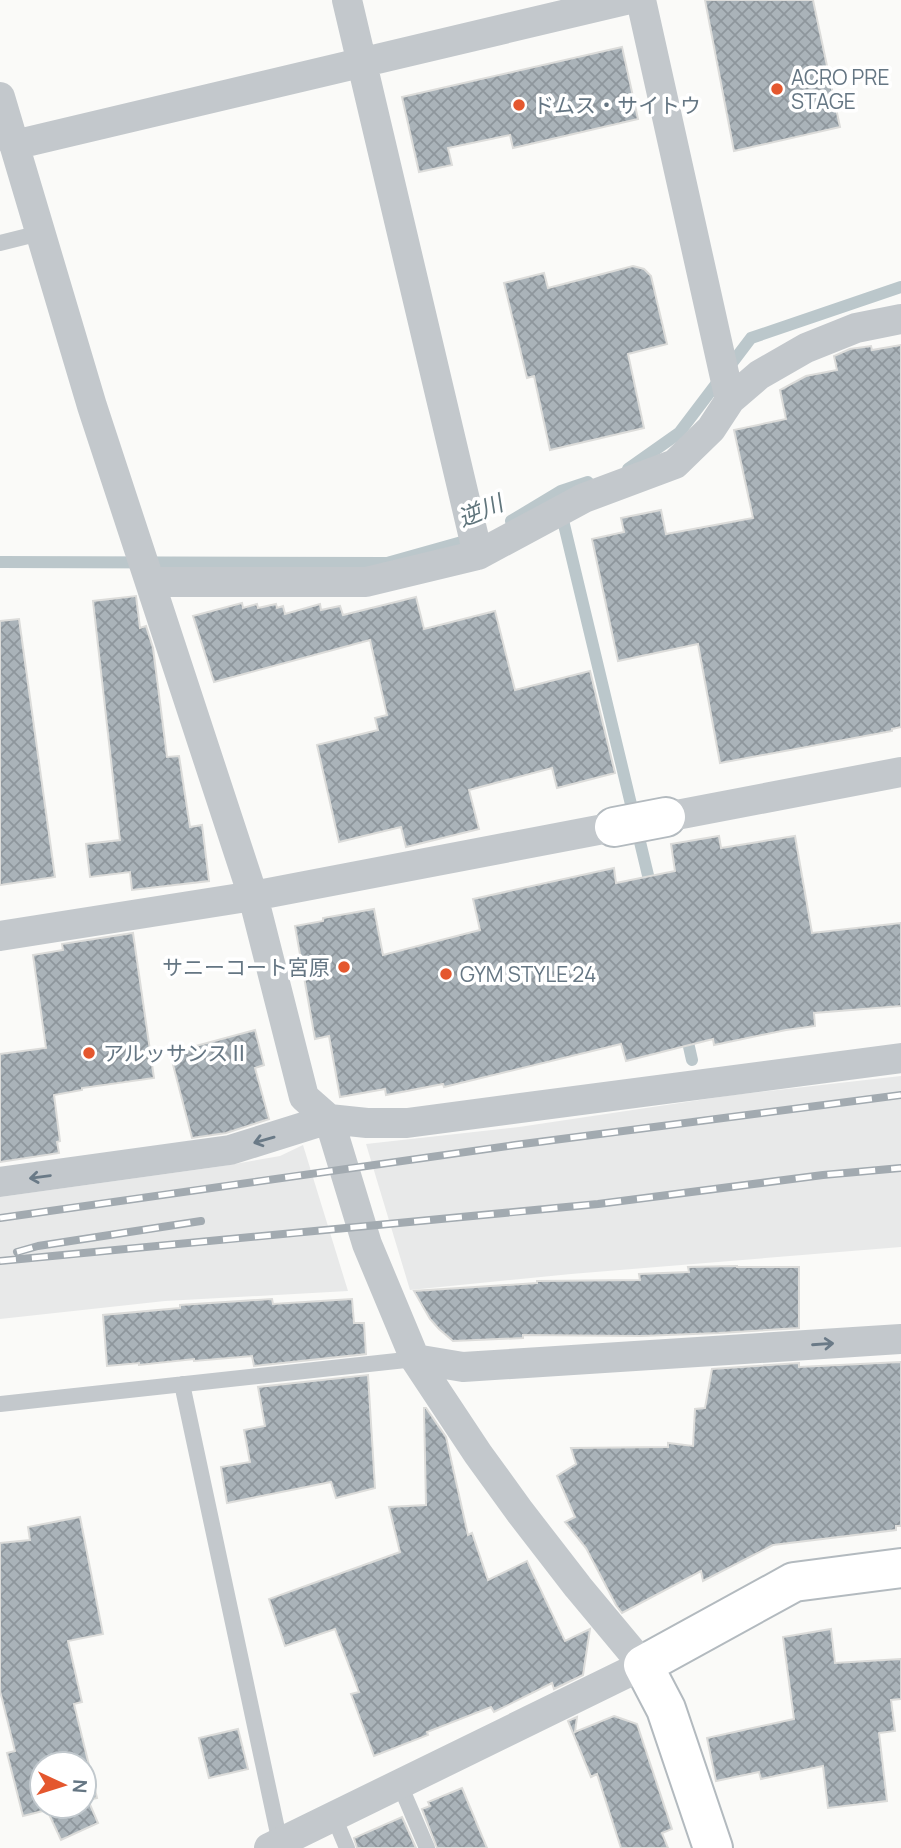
<svg xmlns="http://www.w3.org/2000/svg" width="901" height="1848" font-family="Manrope,'Noto Sans JP',sans-serif">
	<style>
		.built { fill: #e8e9e9 }
		.lines { fill: none; stroke-linecap: round; stroke-linejoin: round }
		.stream { stroke: #bbc7cb; stroke-width: 12 }
		.building { fill: url(#building-cross-hatch); stroke: #dcdcda; stroke-width: 2; fill-rule: evenodd }
		.secondary-casing { stroke: #b3babf; stroke-width: 42 }
		.lane { stroke: #c3c8cc; stroke-width: 16 }
		.street { stroke: #c3c8cc; stroke-width: 30 }
		.secondary { stroke: #fff; stroke-width: 38 }
		.rail-casing { stroke: #a2aab0; stroke-width: 8 }
		.rail { stroke: #fff; stroke-width: 5; stroke-dasharray: 16; stroke-linecap: butt }
		.oneway { stroke: #6a7a87 }
		.poi-dot { fill: #e4572e; stroke: #fff; stroke-width: 2.5 }
		.labels { text-anchor: middle; dominant-baseline: central; stroke-width: 7; stroke-linejoin: round; paint-order: stroke }
		.poi-label { font-size: 21px; fill: #657683; stroke: #fff; text-anchor: start }
		.water-label { font-size: 23px; font-style: italic; fill: #60757c; stroke: #fff }
	</style>
	<defs>
		<pattern id="building-cross-hatch" width="8" height="8" patternUnits="userSpaceOnUse" patternTransform="scale(1.75)"><rect width="8" height="8" fill="#aab3b9"/><path d="M0 0l8 8M0 8l8-8" fill="none" stroke="#8e969c"/></pattern>
	</defs>
	<rect width="100%" height="100%" fill="#fafaf8"/>
	<path class="built" d="M901,1076V1247L571,1274L410,1290L366,1144L519,1127L733,1095Z
		M303,1145L348,1291L165,1301L0,1319V1197L223,1166L280,1156Z"/>
	<g class="lines">
		<path class="stream" d="M628,469L679,433L751,338L901,287
			M561,512L652,892
			M511,521L561,491L588,482
			M0,562L387,563L476,538
			M685,1029L692,1060"/>
	</g>
	<path class="building" d="M705,0H813L840,127L734,151Z
		M622,47L638,119L513,148L510,135L448,148L452,165L419,172L402,97Z
		M633,266L644,269L651,276L667,344L628,354L644,428L550,450L534,376L527,378L504,283L544,273L548,288Z
		M901,345V727L892,729V731L720,763L698,644L618,661L592,539L624,532L621,518L661,510L666,534L753,518L734,430L786,419L780,390L806,376L837,370L834,356L850,349L871,346L872,350Z
		M136,596L140,628L146,626L153,648L167,757L179,756L190,827L202,825L209,881L132,890L130,872L90,877L86,844L120,840L93,601Z
		M416,597L424,629L495,611L515,690L590,671L615,773L557,788L552,768L469,790L479,829L406,847L401,827L339,842L317,745L378,730L375,718L387,715L370,640L214,682L193,616L242,603L243,608L257,604L258,608L276,604L277,608L283,606L285,614L320,604L321,610L340,606L343,615Z
		M19,619L55,877L0,885V621Z
		M719,836L721,848L795,836L812,933L901,923V1006L814,1013L815,1026L786,1030L714,1045L713,1039L626,1061L621,1044L444,1087L443,1084L386,1095L385,1089L340,1097L329,1036L315,1039L295,926L323,921V918L374,909L383,955L480,930L473,899L614,868L616,883L675,871L671,844Z
		M133,933L154,1078L82,1088V1090L54,1095L60,1141L57,1142L59,1153L0,1162V1054L46,1048L33,955L63,950L62,944Z
		M255,1030L264,1065L255,1068L269,1119L226,1133L192,1138L170,1053Z
		M737,1266V1267H799V1328L719,1333L641,1336L523,1335V1338L453,1341L439,1329L430,1319L414,1291L537,1283V1281L640,1280L639,1274L689,1272L688,1267Z
		M272,1299L273,1304L352,1299L354,1323H364L366,1354L254,1366L252,1356L194,1361V1359L139,1365V1363L107,1366L103,1315L180,1308V1305Z
		M901,1362V1526H896V1530L773,1545L703,1581L701,1571L622,1613L616,1605L586,1548L565,1522L575,1517L557,1476L576,1464L571,1448L668,1447V1443L693,1446L695,1409L705,1408L712,1369L799,1363V1367Z
		M368,1375L375,1488L336,1498L331,1482L227,1503L221,1467L250,1462L244,1430L265,1426L258,1387Z
		M424,1408H426L446,1437L468,1535L472,1533L488,1580L527,1561L565,1641L590,1629L583,1675L554,1689L552,1683L494,1712L491,1707L427,1732L428,1735L374,1756L351,1694L359,1692L335,1629L285,1646L269,1599L400,1552L389,1507L426,1505Z
		M80,1517L103,1634L68,1641L82,1702L74,1704L97,1798L88,1800L98,1823L61,1840L47,1810L23,1816L7,1753L15,1751L0,1691V1543L30,1540L28,1527ZM42,1764H84V1806H42Z
		M831,1629L835,1663L901,1659V1699L891,1700L895,1731L879,1733L887,1801L828,1808L823,1766L761,1779L759,1772L716,1781L707,1738L794,1719L783,1637Z
		M614,1716L637,1724L672,1829L662,1833L668,1848H621L597,1774L591,1777L568,1721L577,1717L575,1732Z
		M238,1729L248,1769L209,1778L199,1738Z
		M462,1788L487,1848H437L422,1809L430,1806L428,1802Z
		M402,1817L416,1848H357L354,1838Z"/>
	<g class="lines">
		<defs>
			<path id="secondary" d="M614,827L666,817
				M713,1848L666,1709L643,1665L794,1582L901,1568"/>
		</defs>
		<use href="#secondary" class="secondary-casing"/>
		<path class="lane" d="M0,243L40,233
			M182,1384L280,1843
			M0,1404L415,1359
			M400,1785L427,1848
			M334,1817L347,1848"/>
		<path class="street" d="M641,0L730,400
			M0,97L92,406L253,896L304,1097L329,1119L367,1244L415,1359L478,1454L520,1512L578,1587L643,1665L269,1848
			M14,145L626,0
			M478,555L584,498L675,464L711,429L730,400L759,375L806,348L856,328L901,319
			M150,582H366L478,555L347,0
			M666,817L901,772
			M0,936L253,896L614,827
			M0,1182L230,1150L329,1119L367,1123H407L901,1058
			M415,1359L463,1367L901,1339"/>
		<use href="#secondary" class="secondary"/>
		<defs>
			<path id="rail" d="M0,1218L515,1145L901,1095
				M17,1252L38,1246L201,1221
				M0,1261L598,1204L823,1175L901,1168"/>
		</defs>
		<use href="#rail" class="rail-casing"/>
		<use href="#rail" class="rail"/>
	</g>
	<defs><path id="oneway-shaft" d="M-6 0H5M1.5-3L5.5 0L1.5 3" fill="none" stroke-width="1.6" stroke-linecap="round" stroke-linejoin="round" transform="scale(1.75)"/></defs>
	<g class="oneway">
		<use href="#oneway-shaft" transform="translate(264 1140) rotate(164)"/>
		<use href="#oneway-shaft" transform="translate(40 1177) rotate(172)"/>
		<use href="#oneway-shaft" transform="translate(823 1344) rotate(-4)"/>
	</g>
	<g class="poi-dot">
		<circle cx="777" cy="89" r="7"/>
		<circle cx="519" cy="105" r="7"/>
		<circle cx="344" cy="967" r="7"/>
		<circle cx="446" cy="974" r="7"/>
		<circle cx="89" cy="1053" r="7"/>
	</g>
	<g class="labels">
		<g class="poi-label">
			<text x="791" y="77">ACRO PRE<tspan x="791" dy="24">STAGE</tspan></text>
			<text x="533" y="105">ドムス・サイトウ</text>
			<text x="330" y="967" text-anchor="end">サニーコート宮原</text>
			<text x="460" y="974">GYM STYLE 24</text>
			<text x="103" y="1053">アルッサンスⅡ</text>
		</g>
		<g class="water-label">
			<text transform="translate(480 510) rotate(-23)">逆川</text>
		</g>
	</g>
	<g transform="translate(63 1785) rotate(94)"><circle r="33" fill="#ffffff" stroke="#c1c8cd" stroke-width="2"/>
	<path d="M0-5L12 26L0 18L-12 26Z" fill="#e4572e"/>
	<text y="-10" font-size="19" font-weight="bold" text-anchor="middle" fill="#657683">N</text>
	</g>
</svg>
